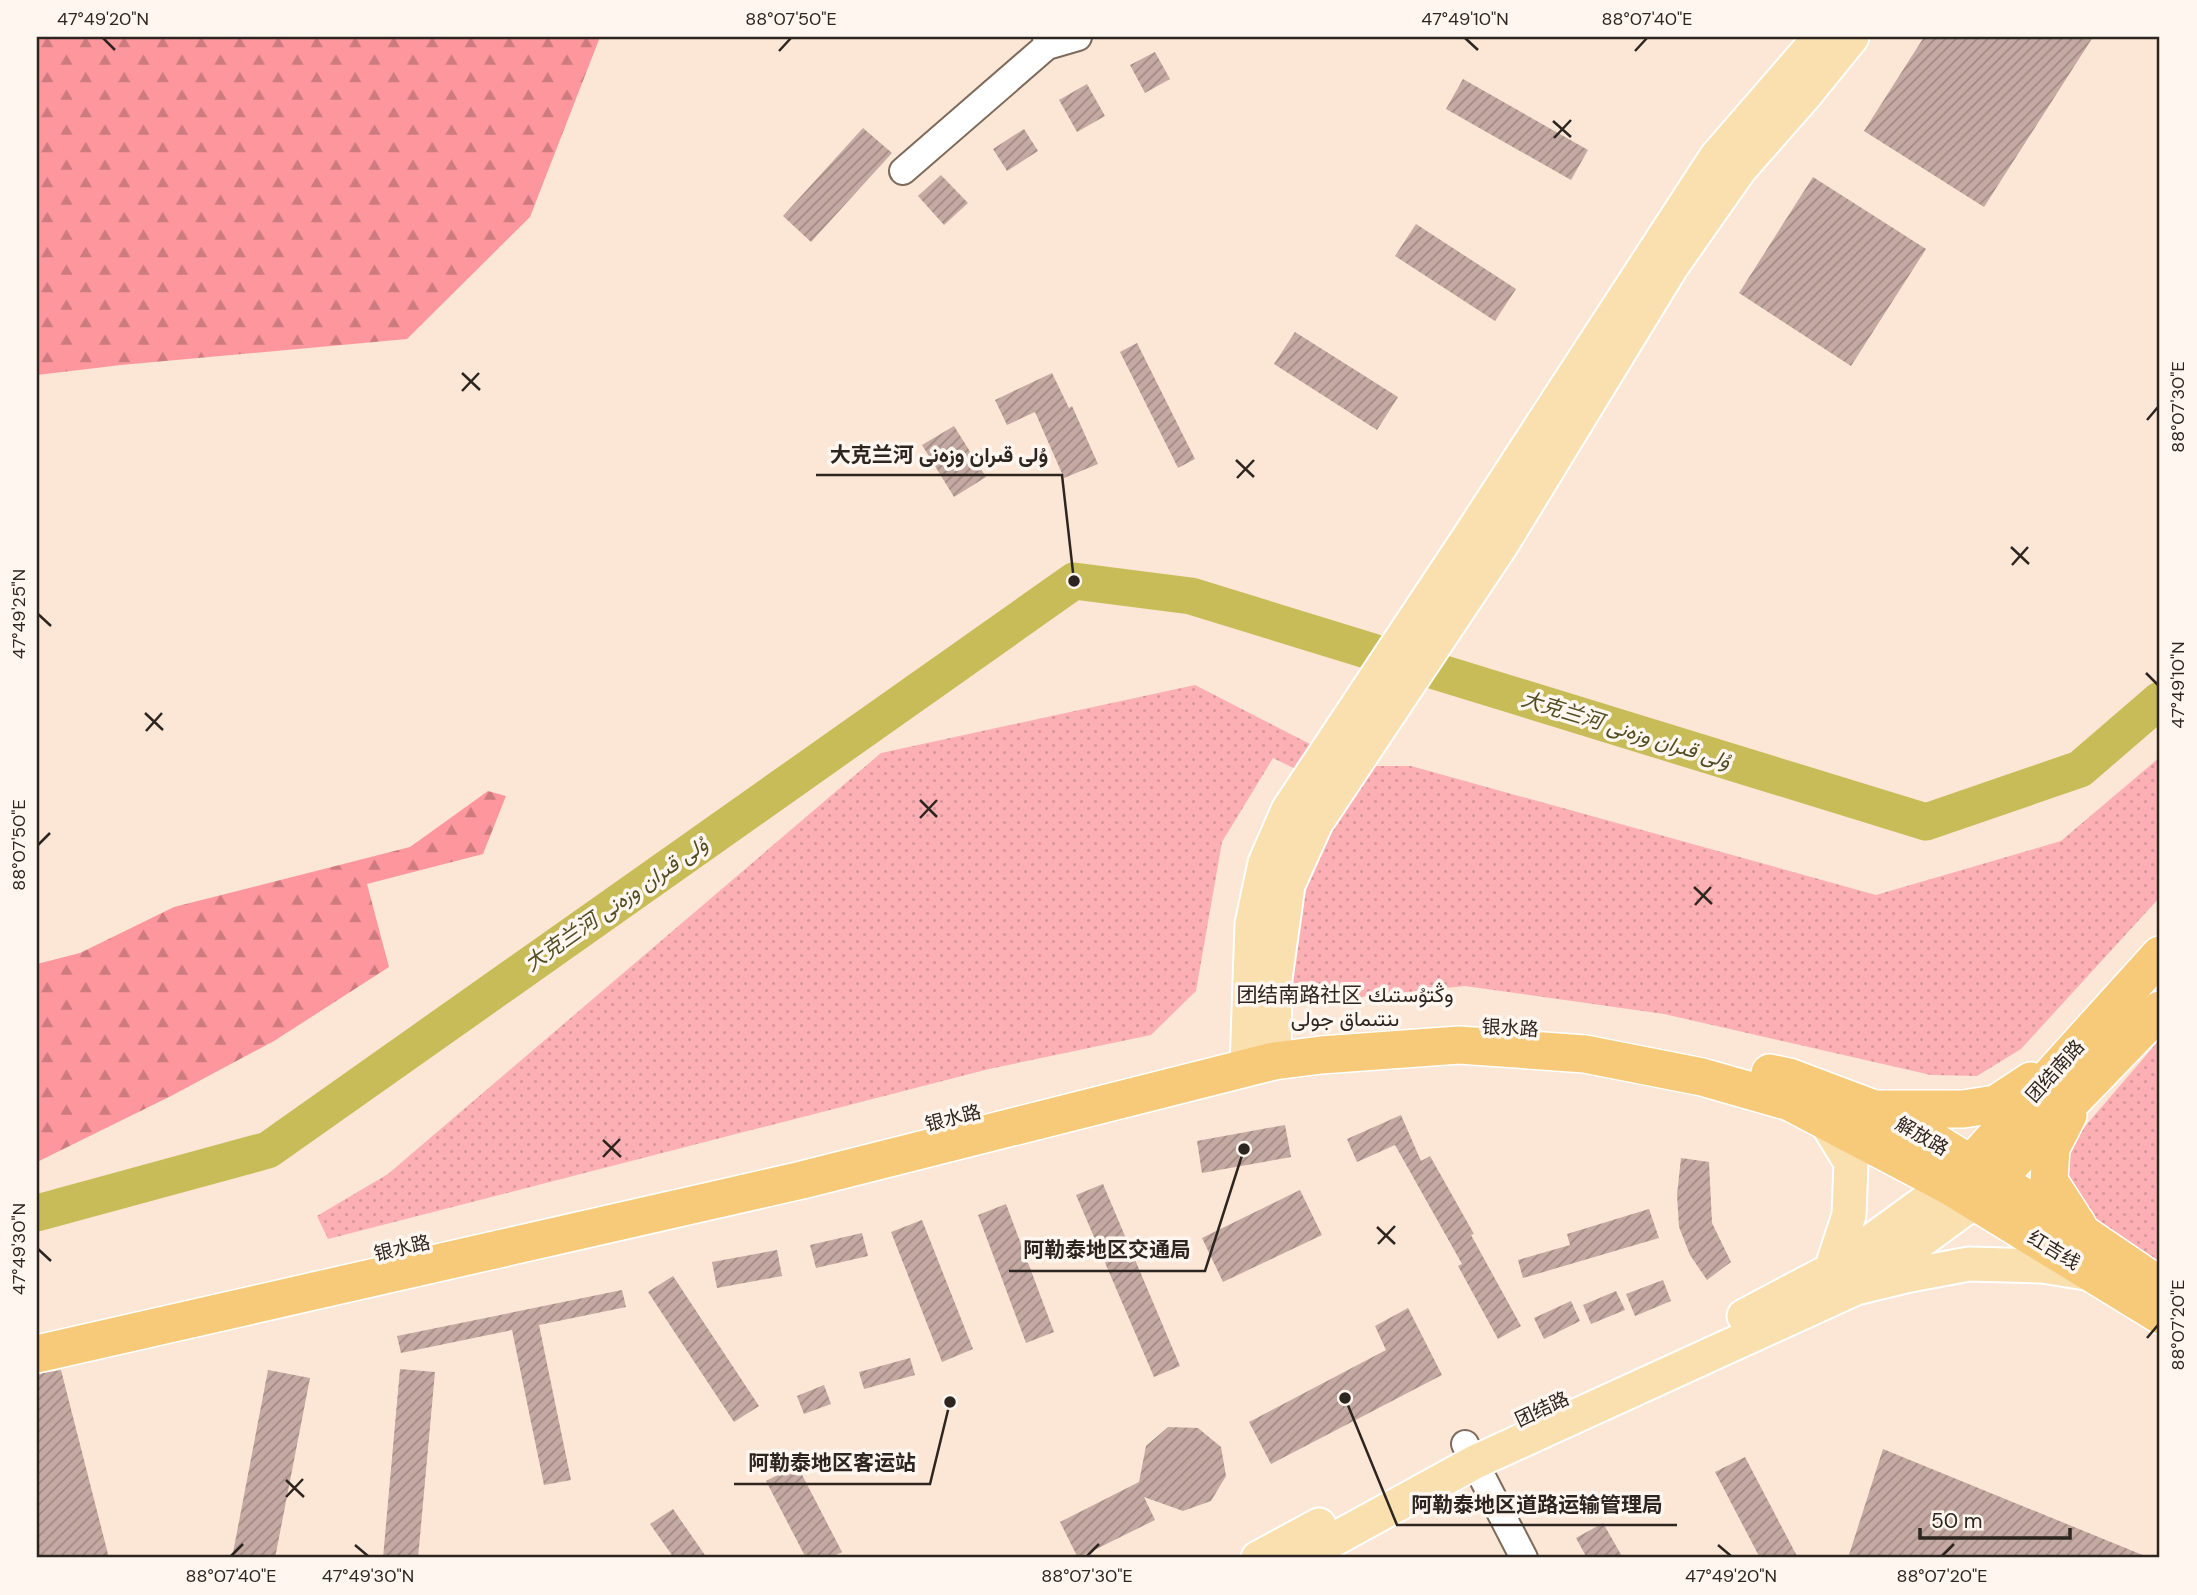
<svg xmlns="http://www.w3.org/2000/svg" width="2197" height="1595" font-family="'DM Sans',Vazirmatn,'Noto Sans SC',sans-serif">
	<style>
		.forest { fill: url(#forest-firs) }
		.park { fill: url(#park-dots) }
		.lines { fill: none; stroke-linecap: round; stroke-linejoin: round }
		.river { stroke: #c7bc57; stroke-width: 37 }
		.building { fill: url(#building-hatch) }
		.minor-casing { stroke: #7e6b5c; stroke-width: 30 }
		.major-casing { stroke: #fff; stroke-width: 37 }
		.highway-casing { stroke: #fff; stroke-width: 40 }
		.minor { stroke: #fff; stroke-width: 26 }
		.major { stroke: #fadfaf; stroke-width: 33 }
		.highway { stroke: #f7ca7a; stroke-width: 37 }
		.ticks { fill: none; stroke: #2d251f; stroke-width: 2.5 }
		.labels { text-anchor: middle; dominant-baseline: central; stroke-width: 7; stroke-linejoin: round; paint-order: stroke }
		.street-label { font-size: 19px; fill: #2d251f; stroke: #fff6ef }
		.water-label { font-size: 21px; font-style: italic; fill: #514c22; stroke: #fff6ef }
		.neighbourhood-label { font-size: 21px; fill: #2d251f; stroke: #fff6ef }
		.leader { fill: none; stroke: #2d251f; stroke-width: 2.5 }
		.callout-dot { fill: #2d251f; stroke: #fff6ef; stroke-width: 2.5 }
		.callout-label { font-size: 21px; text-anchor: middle; font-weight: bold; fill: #2d251f; stroke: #fff6ef; stroke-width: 7; stroke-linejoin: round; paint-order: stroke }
		.neatline { fill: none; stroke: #2d251f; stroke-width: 2.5 }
		.ticks-label { font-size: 18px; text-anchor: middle; fill: #2d251f }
	</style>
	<defs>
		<pattern id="forest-firs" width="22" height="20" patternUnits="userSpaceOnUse" patternTransform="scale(1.75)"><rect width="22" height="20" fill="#fd979d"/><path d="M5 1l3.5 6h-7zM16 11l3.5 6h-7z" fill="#cd7b7f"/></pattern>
		<pattern id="park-dots" width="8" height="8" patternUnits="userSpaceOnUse" patternTransform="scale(1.75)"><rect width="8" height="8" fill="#fcb0b4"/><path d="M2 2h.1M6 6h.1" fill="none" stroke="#d8979a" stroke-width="1.8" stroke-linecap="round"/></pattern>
		<pattern id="building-hatch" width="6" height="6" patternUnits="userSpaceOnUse" patternTransform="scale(1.75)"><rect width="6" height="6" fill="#c4aaa2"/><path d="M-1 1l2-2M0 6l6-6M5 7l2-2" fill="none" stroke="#a08a83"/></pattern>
	</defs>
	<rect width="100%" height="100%" fill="#fce6d5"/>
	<path class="forest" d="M37,37H600L530,217L407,339L121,365L37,375Z
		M488,791L506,796L483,854L367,884L389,967L274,1041L171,1096L37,1162V964L80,953L174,907L410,847Z"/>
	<path class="park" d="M1195,685L1353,766H1411L1876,895L2061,841L2160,757V897L2021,1049L1977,1076L1931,1075L1664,1014L1465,986L1350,998L1298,999L1287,983L1301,884L1346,794L1273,758L1222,842L1196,991L1151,1035L989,1069L328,1239L317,1216L388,1174L881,753Z
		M2160,1039V1268L2105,1227L2071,1194L2057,1159Z"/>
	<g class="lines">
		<path class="river" d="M37,1213L268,1150L1074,581L1191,596L1926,822L2080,769L2160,700"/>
	</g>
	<path class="building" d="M1924,37H2093L1984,207L1864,131Z
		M1155,52L1170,79L1145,93L1130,65Z
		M1463,79L1588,150L1571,180L1446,109Z
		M1087,84L1105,116L1077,132L1059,100Z
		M863,128L892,153L811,242L783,216Z
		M1024,129L1038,151L1007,171L993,149Z
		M941,175L968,203L944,225L918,196Z
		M1813,177L1926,249L1851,366L1739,293Z
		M1416,224L1516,289L1495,321L1395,256Z
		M1295,332L1398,397L1377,430L1274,364Z
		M1137,343L1195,459L1178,468L1120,352Z
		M1052,373L1069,408L1072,406L1098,464L1064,478L1035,412L1007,425L995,400Z
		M954,426L986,477L954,497L922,445Z
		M1401,1115L1421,1161L1430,1156L1474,1234L1471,1235L1521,1326L1498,1339L1458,1266L1462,1264L1395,1145L1357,1162L1347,1139Z
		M1285,1125L1291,1157L1202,1173L1197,1141Z
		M1681,1158L1709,1162L1712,1223L1731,1262L1707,1280L1690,1255L1679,1227L1677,1195Z
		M1103,1184L1180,1366L1154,1377L1076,1195Z
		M1300,1190L1322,1235L1223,1282L1202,1238Z
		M1006,1204L1054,1332L1026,1343L978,1215Z
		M1649,1209L1659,1238L1523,1278L1518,1260L1570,1245L1567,1234Z
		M922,1220L973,1349L942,1362L891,1232Z
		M862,1233L868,1256L816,1268L810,1245Z
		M777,1250L782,1276L717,1288L712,1262Z
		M673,1276L759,1406L734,1422L648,1292Z
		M1663,1280L1671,1301L1635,1316L1626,1294Z
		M622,1290L626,1307L539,1325L571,1480L544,1485L512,1330L401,1353L397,1336Z
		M1616,1291L1625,1310L1591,1324L1583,1305Z
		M1571,1301L1580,1321L1544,1339L1534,1318Z
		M1408,1308L1442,1375L1271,1464L1249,1422L1386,1350L1375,1326Z
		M910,1358L915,1375L864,1389L859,1372Z
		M400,1369L435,1372L418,1558H383Z
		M61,1370L109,1558H37V1374Z
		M268,1370L310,1378L275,1558H232Z
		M824,1385L831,1404L804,1414L797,1396Z
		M1168,1427L1198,1428L1221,1447L1226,1476L1211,1501L1183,1511L1144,1497L1155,1520L1078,1558L1060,1522L1139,1482L1146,1446Z
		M1883,1449L2150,1558H1848Z
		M1745,1457L1798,1558H1760L1715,1472Z
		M797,1465L842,1552L830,1558H806L766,1481Z
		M673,1509L707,1558H674L650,1524Z
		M1603,1523L1623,1558H1587L1576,1538Z"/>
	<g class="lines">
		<defs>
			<path id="minor" d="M1047,46L1078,37
				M903,171L1047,46L1046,37
				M1465,1444L1524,1558"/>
			<path id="major" d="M1274,1061L1275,979L1288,885L1316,823L1502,544L1672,266L1740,169L1805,95L1852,37
				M1247,1068L1252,924L1265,863L1288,810L1469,537L1716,157L1820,37
				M1826,1122L1851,1163L1849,1215L1831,1270
				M1870,1278L1974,1202
				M1744,1316L1831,1270L1948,1185
				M1258,1558L1319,1525
				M1300,1558L1475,1462L1856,1288L1910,1275L1969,1264L2042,1266L2092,1274"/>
			<path id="highway" d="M1770,1073L1789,1077L1874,1109L1922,1134L2082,1233L2160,1286
				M1880,1109H1963L1996,1104L2031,1081
				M2068,1115L2051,1148L2049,1181L2078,1226
				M1952,1181L1970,1165L2160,955
				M1980,1196L2160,1010
				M37,1354L802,1180L1274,1061L1321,1055L1459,1045L1585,1054L1702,1077L1790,1102L1948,1185L2160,1315"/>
		</defs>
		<use href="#minor" class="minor-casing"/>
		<use href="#major" class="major-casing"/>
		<use href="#highway" class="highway-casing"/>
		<use href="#minor" class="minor"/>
		<use href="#major" class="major"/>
		<use href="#highway" class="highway"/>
	</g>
	<path class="ticks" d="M103,38L115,50M1465,38L1478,50M779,51L791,38M1635,51L1647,38M1553,121L1571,137M1554,138L1571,120M462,373L480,390M462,391L479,373M2147,420L2158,407M1236,460L1254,477M1237,478L1254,460M2011,547L2029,564M2012,565L2028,547M38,614L51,626M2146,673L2158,685M145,713L163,730M146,731L162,713M920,800L937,817M920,818L937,800M38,845L50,833M1694,887L1712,904M1695,905L1711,887M603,1140L621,1157M603,1157L620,1139M1377,1227L1395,1244M1378,1244L1395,1226M38,1249L51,1261M2147,1338L2158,1325M286,1480L304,1497M286,1497L303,1479M355,1545L368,1556M1718,1545L1731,1556M231,1556L243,1544M1087,1556L1099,1544M1942,1556L1954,1544"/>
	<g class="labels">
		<g class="street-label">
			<text transform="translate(1510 1028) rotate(3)">银水路</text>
			<text transform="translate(2055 1071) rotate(-48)">团结南路</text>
			<text transform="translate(953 1118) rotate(-14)">银水路</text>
			<text transform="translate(1922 1136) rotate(30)">解放路</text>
			<text transform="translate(402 1248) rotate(-13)">银水路</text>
			<text transform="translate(2054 1250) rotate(31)">红吉线</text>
			<text transform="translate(1542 1409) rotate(-25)">团结路</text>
		</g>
		<g class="water-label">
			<text transform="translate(1626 730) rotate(17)">大克兰河 ۇلى قىران وزەنى</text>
			<text transform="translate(616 904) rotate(-35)">大克兰河 ۇلى قىران وزەنى</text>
		</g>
		<g class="neighbourhood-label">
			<text x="1345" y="995">团结南路社区 وڭتۇستىك<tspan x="1345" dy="24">ىنتىماق جولى</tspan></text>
		</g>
	</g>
	<path class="leader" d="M1074 581L1062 475H816M1244 1149L1205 1271H1009M950 1402L930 1484H734M1345 1398L1397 1525H1677"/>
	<g class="callout-dot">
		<circle cx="1074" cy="581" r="7"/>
		<circle cx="1244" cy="1149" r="7"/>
		<circle cx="950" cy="1402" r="7"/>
		<circle cx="1345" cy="1398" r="7"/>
	</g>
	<g class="callout-label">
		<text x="939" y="462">大克兰河 ۇلى قىران وزەنى</text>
		<text x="1107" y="1257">阿勒泰地区交通局</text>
		<text x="832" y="1470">阿勒泰地区客运站</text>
		<text x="1537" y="1512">阿勒泰地区道路运输管理局</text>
	</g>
	<rect width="2197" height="1595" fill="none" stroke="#fff6ef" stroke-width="77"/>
	<path d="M1920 1528v10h150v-10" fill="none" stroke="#2d251f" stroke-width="3.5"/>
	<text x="1931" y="1528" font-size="21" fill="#2d251f" stroke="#fff6ef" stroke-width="5" paint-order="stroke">50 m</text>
	<rect x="38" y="38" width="2120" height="1518" class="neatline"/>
	<g class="ticks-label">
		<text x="103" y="25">47°49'20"N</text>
		<text x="791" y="25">88°07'50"E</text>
		<text x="1465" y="25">47°49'10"N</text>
		<text x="1647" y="25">88°07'40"E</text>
		<text transform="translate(2178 407) rotate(-90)" y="6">88°07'30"E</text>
		<text transform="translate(19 614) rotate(-90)" y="6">47°49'25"N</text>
		<text transform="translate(2178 685) rotate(-90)" y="6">47°49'10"N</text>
		<text transform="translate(19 845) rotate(-90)" y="6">88°07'50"E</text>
		<text transform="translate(19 1249) rotate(-90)" y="6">47°49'30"N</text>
		<text transform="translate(2178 1325) rotate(-90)" y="6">88°07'20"E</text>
		<text x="231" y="1582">88°07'40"E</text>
		<text x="368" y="1582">47°49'30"N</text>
		<text x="1087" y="1582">88°07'30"E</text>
		<text x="1731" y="1582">47°49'20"N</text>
		<text x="1942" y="1582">88°07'20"E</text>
	</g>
</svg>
